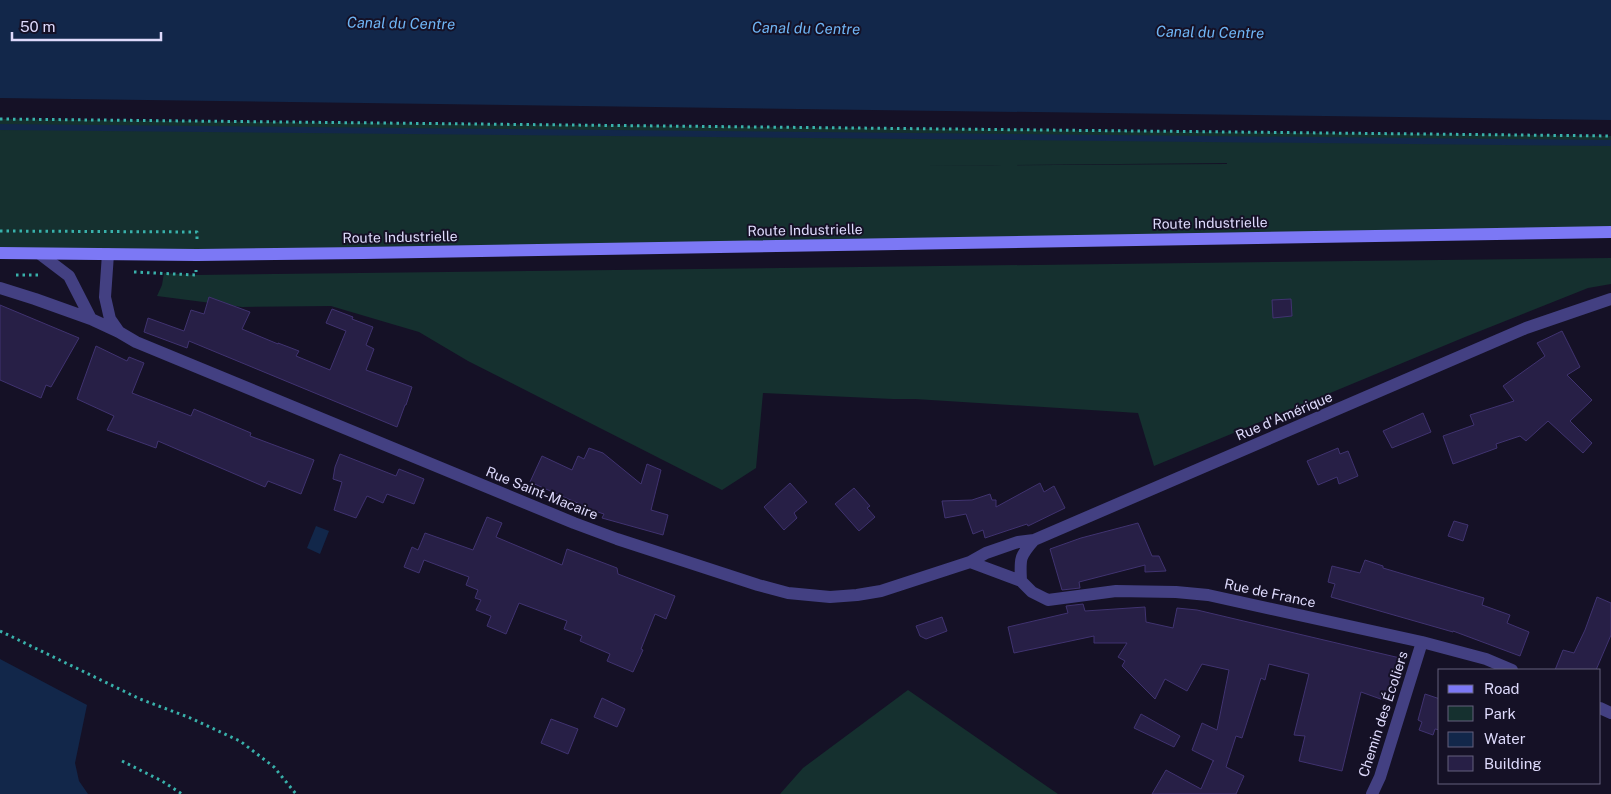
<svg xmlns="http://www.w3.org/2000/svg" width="1611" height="794" font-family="'Public Sans',sans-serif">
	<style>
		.green { fill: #15302f; fill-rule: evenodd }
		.water { fill: #12274a }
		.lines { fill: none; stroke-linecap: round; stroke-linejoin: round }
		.stream { stroke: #12274a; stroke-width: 6 }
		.building { fill: #271f46; stroke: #403370 }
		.path { stroke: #39b1ab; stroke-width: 3; stroke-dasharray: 2.5 4; stroke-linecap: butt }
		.street { stroke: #434082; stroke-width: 12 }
		.secondary { stroke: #7c78f5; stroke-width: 12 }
		.labels { text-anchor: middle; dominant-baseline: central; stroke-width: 4; stroke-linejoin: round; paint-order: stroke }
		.street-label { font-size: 14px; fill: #dedafc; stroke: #151126 }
		.water-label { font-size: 15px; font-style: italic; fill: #6fb5f5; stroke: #151126 }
	</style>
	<rect width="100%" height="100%" fill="#151126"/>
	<path class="green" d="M0,119L1611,136V232L0,253ZM1227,163V164L915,166Z
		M1611,258V284L1588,288L1465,337L1154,466L1138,413L915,399H893L763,393L756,468L722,490L468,361L419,332L331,306L242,307L157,296L162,285L164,273L196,275Z
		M908,690L1058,794H780L803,768Z"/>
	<path class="water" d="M0,0H1611V120L0,98Z
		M316,526L329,531L320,554L307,548Z
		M0,659L87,705L75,763L79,781L88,794H0Z"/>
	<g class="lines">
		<path class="stream" d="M0,127L1611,143"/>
	</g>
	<path class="building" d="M209,297L250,312L242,329L278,344V343L299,351L296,356L330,370L346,331L326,323L332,309L353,317L352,319L373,327L366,345L374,349L366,370L412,387L406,405H405L397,427L189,341L187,348L144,332L148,318L184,331L191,310L204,314Z
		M1291,299L1292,316L1273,318L1272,300Z
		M0,305L79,338L51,387L46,385L41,398L0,380Z
		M1562,331L1580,367L1567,375L1592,400L1570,421L1592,443L1583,453L1548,421L1526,441L1520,436L1496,444L1497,448L1453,464L1443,436L1474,425L1470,415L1514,401L1503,386L1545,356L1537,343Z
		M96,346L127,361L129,357L144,363L132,393L191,416L194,409L251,433L250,436L314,460L301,494L268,481L265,487L158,441L156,448L107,430L114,416L77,399Z
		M1423,413L1431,432L1392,448L1383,431Z
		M589,448L603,453L641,484L647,464L661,470L651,510L668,515L663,535L602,518L604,514L582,507V505L530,482L542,456L572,470L578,456L584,459Z
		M1338,448L1340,454L1348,451L1358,476L1339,484L1337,477L1318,485L1307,461Z
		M340,454L396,476L399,469L424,479L414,504L387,494L383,503L367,496L356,518L334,510L342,482L333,479L335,467Z
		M790,483L807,502L794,513L797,518L784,530L764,507Z
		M1040,483L1044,492L1054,486L1065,508L1028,526L1027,524L985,538L983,530L973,534L966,514L945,518L942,501L972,500L990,494L992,500H996V507Z
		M854,488L870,506L867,508L875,517L859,531L835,504Z
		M487,517L502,523L496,537L534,553L562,565L567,549L617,568L618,574L675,596L666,619L655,614L641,649L643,650L633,672L607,661L610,654L580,641L582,636L564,629L567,621L519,603L506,634L487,626L491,616L476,610L481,600L475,598L478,590L466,585L469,577L424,560L419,573L404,567L412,547L418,550L425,533L473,550Z
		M1454,521L1468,525L1463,541L1448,536Z
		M1138,523L1152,556H1159L1166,571L1145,572V565L1079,582L1080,588L1062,590L1050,549L1081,538Z
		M1365,560L1383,566V568L1484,598L1482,605L1510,615L1507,623L1529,632L1520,656L1453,631V632L1331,597L1335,584L1328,582L1332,566L1360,573Z
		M1597,597L1611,603V635L1596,670H1555L1563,650L1574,653L1585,630Z
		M1083,604L1085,611L1145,607L1146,622L1173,628L1177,608L1197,610L1400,658L1389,702L1361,692L1342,771L1299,761L1305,736L1294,735L1309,674L1269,664L1265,680L1261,678L1242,738L1236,736L1226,767L1244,776L1236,794H1152L1166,770L1201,789L1213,761H1214L1192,750L1202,723L1217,730L1229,670L1202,664L1187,691L1165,679L1155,699L1122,666L1125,661L1118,657L1127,643H1094V636L1014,653L1008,627L1068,613L1066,606Z
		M942,617L947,631L926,639L920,636L916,626Z
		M1425,694L1440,699V730L1435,729L1433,735L1419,730L1422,722L1418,720Z
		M602,698L625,709L617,727L594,717Z
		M1141,714L1180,736L1174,747L1134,728Z
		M551,719L578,729L568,754L541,743Z"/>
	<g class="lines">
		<path class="path" d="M0,119L1611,136
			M0,231L197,232V239
			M134,272L196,275V270
			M16,275H42
			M0,631L140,699L188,717L240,741L274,767L296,794
			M122,761L162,781L182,794"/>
		<path class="street" d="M40,254L69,276L91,319L119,332L136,342L574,523L617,539L758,585L788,593L830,597L857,595L881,591L970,562L986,553L1018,542L1034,540L1526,328L1611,299
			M108,254L105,297L110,319L119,332
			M0,288L35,299L91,319
			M970,562L1021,581L1032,592L1048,600L1116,591L1176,592L1208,595L1422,642L1486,659L1512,670
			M1021,581C1020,559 1019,557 1034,540
			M1600,708L1611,713
			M1372,794L1380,777L1422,642"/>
		<path class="secondary" d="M0,253L197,255L363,253L1611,232"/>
	</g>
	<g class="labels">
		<g class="street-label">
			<text transform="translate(1210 223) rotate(-1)">Route Industrielle</text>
			<text transform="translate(805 230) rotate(-1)">Route Industrielle</text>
			<text transform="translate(400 237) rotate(-1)">Route Industrielle</text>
			<text transform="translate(1284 416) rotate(-23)">Rue d'Amérique</text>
			<text transform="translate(542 493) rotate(22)">Rue Saint-Macaire</text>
			<text transform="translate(1270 593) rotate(12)">Rue de France</text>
			<text transform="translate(1383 714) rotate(-72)">Chemin des Écoliers</text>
		</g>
		<g class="water-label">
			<text transform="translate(401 23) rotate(1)">Canal du Centre</text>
			<text transform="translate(806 28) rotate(1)">Canal du Centre</text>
			<text transform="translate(1210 32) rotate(1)">Canal du Centre</text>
		</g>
	</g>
	<rect x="1438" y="669" width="162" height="115" fill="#151126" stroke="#65617c"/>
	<rect x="1448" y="685" width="25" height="8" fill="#7c78f5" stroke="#65617c"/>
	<text x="1484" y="694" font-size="15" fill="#dedafc">Road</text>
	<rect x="1448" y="706" width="25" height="15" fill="#15302f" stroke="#65617c"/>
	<text x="1484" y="719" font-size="15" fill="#dedafc">Park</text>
	<rect x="1448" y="732" width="25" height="15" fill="#12274a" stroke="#65617c"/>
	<text x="1484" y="744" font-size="15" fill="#dedafc">Water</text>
	<rect x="1448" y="756" width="25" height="15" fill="#271f46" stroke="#65617c"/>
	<text x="1484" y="769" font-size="15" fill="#dedafc">Building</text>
	<path d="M12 32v8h149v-8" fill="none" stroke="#dedafc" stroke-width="2.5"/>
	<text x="20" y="32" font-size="15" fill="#dedafc" stroke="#151126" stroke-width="4" paint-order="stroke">50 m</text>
</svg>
